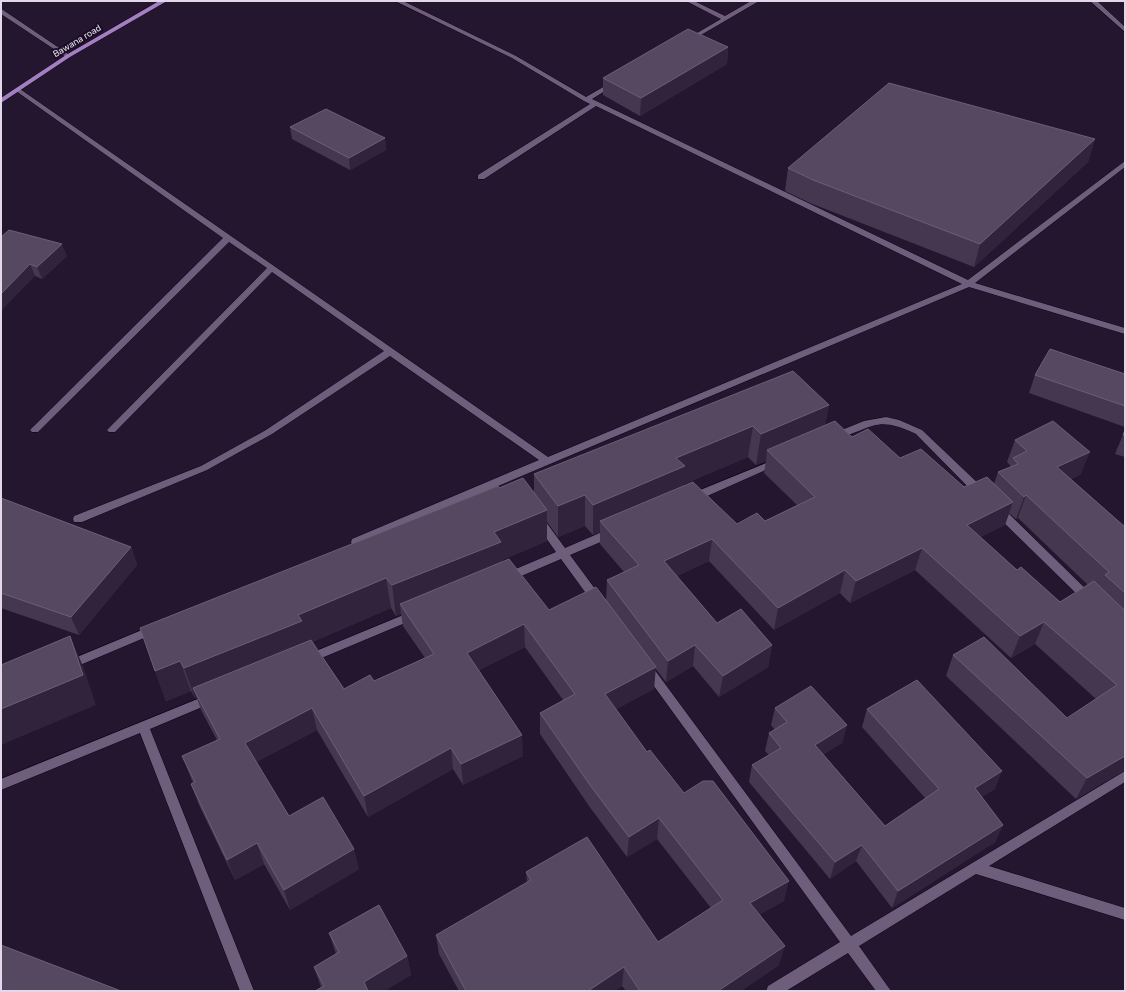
<svg xmlns="http://www.w3.org/2000/svg" width="1126" height="992" font-family="Rubik,sans-serif">
	<style>
		.lines { fill: none; stroke-linecap: round; stroke-linejoin: round }
		.minor-casing { stroke: #0d0216; stroke-width: 1 }
		.major-casing { stroke: #0d0216; stroke-width: 1 }
		.minor { fill: #6e5e7c; fill-rule: evenodd }
		.major { fill: #a37ec0; fill-rule: evenodd }
		.wall { fill: #453750; fill-rule: evenodd }
		.shaded-wall { fill: #31233c }
		.building { fill: #564861; stroke: #6b5f76 }
		.labels { text-anchor: middle; dominant-baseline: central; stroke-width: 4; stroke-linejoin: round; paint-order: stroke }
		.far-street-label { font-size: 9px; fill: #e1d8e9; stroke: #1a0d24 }
	</style>
	<rect width="100%" height="100%" fill="#24162f"/>
	<g class="lines">
		<defs>
			<path id="minor" d="M395,1H403L516,56L586,97L612,82H616V84L592,99L968,280L1125,161V167L975,283L1125,328V334L969,287L356,546L352,545L351,542L352,539L539,460L390,356L272,434L207,470L82,522H74L73,519L74,516L201,466L266,430L384,351L272,272L115,432H109L107,430L109,428L267,268L229,242L38,432H32L30,430L32,428L223,238L16,91V89H20L548,457L962,284L596,106L484,179H478V175L590,104L584,101L512,58Z
				M686,1H694L725,16L751,1H759L689,42L686,40L687,39L721,19Z
				M1090,1H1097L1125,27V32Z
				M1,9L3,10L71,56L66,57L1,14Z
				M886,417L899,420L922,430L984,489L985,492L984,495H976L916,434C875,414 873,429 835,439L830,436L832,434L864,421Z
				M776,459L781,462L779,464L696,501H688L687,498L688,495Z
				M997,505L1001,506L1093,596L1094,599L1093,602L1089,603L1085,602L993,512L992,509L993,506Z
				M539,517L543,518L565,548L609,529H617L618,532L617,535L570,555L601,597L602,600L601,603L597,604L593,603L561,559L512,580H504L503,577L504,574L556,552L534,521L535,518Z
				M413,611L417,612L418,615L417,618L312,662L308,664L304,662L302,659L304,656Z
				M154,625L158,626L159,629L158,632L73,668L69,670L65,668L63,665L65,662Z
				M647,663L651,665L851,936L1125,771V782L989,866L1125,908V920L976,874L859,946L891,991H876L848,953L786,991H766L768,986L840,942L643,671L641,668L643,665Z
				M210,694L214,696L216,699L214,702L150,729L254,991H240L140,733L1,790V779Z"/>
			<path id="major" d="M159,1H167L70,57L1,103V98L66,55Z"/>
		</defs>
		<use href="#minor" class="minor-casing"/>
		<use href="#major" class="major-casing"/>
		<use href="#minor" class="minor"/>
		<use href="#major" class="major"/>
	</g>
	<path class="wall" d="M728,47L727,64L640,116L603,95V78Z
		M290,127L385,138L386,150L350,170L292,139Z
		M1095,139L1088,162L974,267L810,203L785,191L788,168Z
		M1,237L67,256L42,279L35,276Z
		M1125,374V427L1029,393L1035,375Z
		M829,405L825,425L964,487L994,484L998,472L1010,467V465L1007,462L1015,440L1081,474L1071,479L1125,527V770L1076,799L946,676L953,655L1067,718L1096,699L1035,644L1011,658L915,570L850,603L840,593L774,630L709,561L677,576L717,623L772,645L768,667L719,697L693,666L666,682L655,668L654,689L616,709L647,752L684,793L784,901L760,914L779,965L741,991H626L622,986L615,991H459L439,954L436,935L527,883L526,872L658,942L711,908L657,839L627,857L589,806L540,734V713L563,700L525,647L479,670L523,756L463,785L453,769L368,817L317,730L256,762L289,816L359,869L290,910L264,864L235,880L199,805L191,784L193,783L182,756L217,740L201,710L197,698H195L191,691L166,701L155,671L499,488L534,494V474ZM748,457L756,465L766,461L764,473L797,505L765,521L737,524L683,486L684,484ZM1009,513L1016,519L1018,518L1088,585L1060,602L1017,570L980,537L1005,525ZM547,522L558,537L585,526L593,535L600,532V544L624,572L607,580L606,600L549,610L503,562L502,560L547,541ZM391,608L396,616L401,614L403,626L425,658L374,681L344,689L312,642Z
		M1125,430V457L1115,454Z
		M1,498L131,547L137,565L79,635L1,608Z
		M775,708L847,725L842,743L823,754L885,826L926,799L862,727L867,709L995,789L981,797L1003,825L995,842L892,908L856,861L830,879L749,782L752,765L769,755L765,751L769,733L775,730L771,725Z
		M329,933L407,956L411,975L384,991H315L321,987L314,967L336,954Z"/>
	<path class="shaded-wall" d="M728,47L727,64L640,116L641,98Z
		M385,138L386,150L350,170L349,158Z
		M1095,139L1088,162L974,267L980,244Z
		M62,244L67,256L42,279L37,267Z
		M30,264L35,276L1,311V294Z
		M829,405L823,436L767,450L766,461L756,465L761,434Z
		M753,426L748,457L684,484L682,497L600,521V532L593,535V505L676,458Z
		M1090,452L1081,474L1049,490L1057,467Z
		M585,495V526L558,537V506Z
		M1026,495L1018,518L1016,519L1024,497Z
		M1013,502L1005,525L960,548L967,525Z
		M547,510V541L502,560L503,572L400,604L401,614L396,616L392,585L494,532Z
		M712,539L709,561L662,583L664,561Z
		M131,547L137,565L79,635L71,617Z
		M922,548L915,570L850,603L856,581Z
		M845,570L840,593L774,630L778,608Z
		M386,578L391,608L307,644L193,688L197,698H195L184,668L298,615Z
		M1044,622L1035,644L1011,658L1020,636Z
		M524,624L525,647L469,675L467,653Z
		M70,636L83,666L96,705L1,745V709Z
		M695,645L693,666L666,682L668,661Z
		M772,645L768,667L719,697L723,676Z
		M180,661L191,691L166,701L155,671Z
		M656,667L654,689L604,716L605,694Z
		M312,708L317,730L252,764L245,743Z
		M847,725L842,743L811,763L815,745Z
		M522,735L523,756L463,785L461,764Z
		M451,748L453,769L368,817L364,796Z
		M1125,756V770L1076,799L1087,778Z
		M1002,771L995,789L968,805L975,788Z
		M659,818L657,839L627,857L629,837Z
		M1003,825L995,842L892,908L898,891Z
		M257,843L264,864L235,880L227,860Z
		M862,845L856,861L830,879L835,862Z
		M354,849L359,869L290,910L284,890Z
		M789,881L784,901L746,922L750,903Z
		M785,946L779,965L741,991H718Z
		M407,956L411,975L384,991H366L364,982Z
		M624,967L622,986L615,991H588Z"/>
	<path class="building" d="M688,29L728,47L641,98L603,78Z
		M889,83L1095,139L980,244L813,180L788,168Z
		M326,109L385,138L349,158L290,127Z
		M9,230L62,244L37,267L30,264L1,294V237Z
		M1050,349L1125,374V406L1035,375Z
		M793,371L829,405L761,434L753,426L676,458L685,466L593,505L585,495L558,506L534,474Z
		M835,421L852,437L868,429L900,458L921,449L964,487L987,477L1013,502L967,525L1017,570L1021,567L1060,602L1094,581L1125,611V756L1087,778L953,655L984,637L1067,718L1117,685L1044,622L1020,636L922,548L856,581L845,570L778,608L712,539L664,561L717,623L741,609L772,645L723,676L695,645L668,661L607,580L639,565L600,521L693,482L737,524L757,513L765,521L815,497L767,450Z
		M1053,421L1090,452L1057,467L1125,527V593L1105,575L1109,572L1026,495L1024,497L998,472L1018,464L1013,458L1027,451L1015,440Z
		M1125,430V436L1123,435Z
		M523,478L547,510L494,532L501,542L392,585L386,578L298,615L302,621L184,668L180,661L155,671L140,628L498,486L499,488Z
		M1,498L131,547L71,617L1,593Z
		M509,559L549,610L596,587L656,667L605,694L647,752L650,750L684,793L703,781H713L789,881L750,903L785,946L718,991H640L624,967L588,991H466L436,935L531,880L526,872L587,837L658,942L723,900L659,818L629,837L590,785L540,713L575,694L524,624L467,653L522,735L461,764L451,748L364,796L312,708L245,743L289,816L323,797L354,849L284,890L257,843L227,860L191,784L195,782L182,756L220,739L193,688L311,640L344,689L370,675L374,681L434,654L400,604Z
		M70,636L83,675L1,709V665Z
		M917,680L1002,771L975,788L1003,825L898,891L862,845L835,862L752,765L781,748L769,733L787,722L775,708L811,686L847,725L815,745L885,826L939,789L867,709Z
		M379,905L407,956L364,982L368,991H315L324,986L314,967L339,952L329,933Z
		M1,945L121,991H1Z"/>
	<g class="labels">
		<g class="far-street-label">
			<text transform="translate(77 41) rotate(-31)">Bawana road</text>
		</g>
	</g>
	<rect width="1126" height="992" fill="none" stroke="#e1d8e9" stroke-width="4"/>
</svg>
